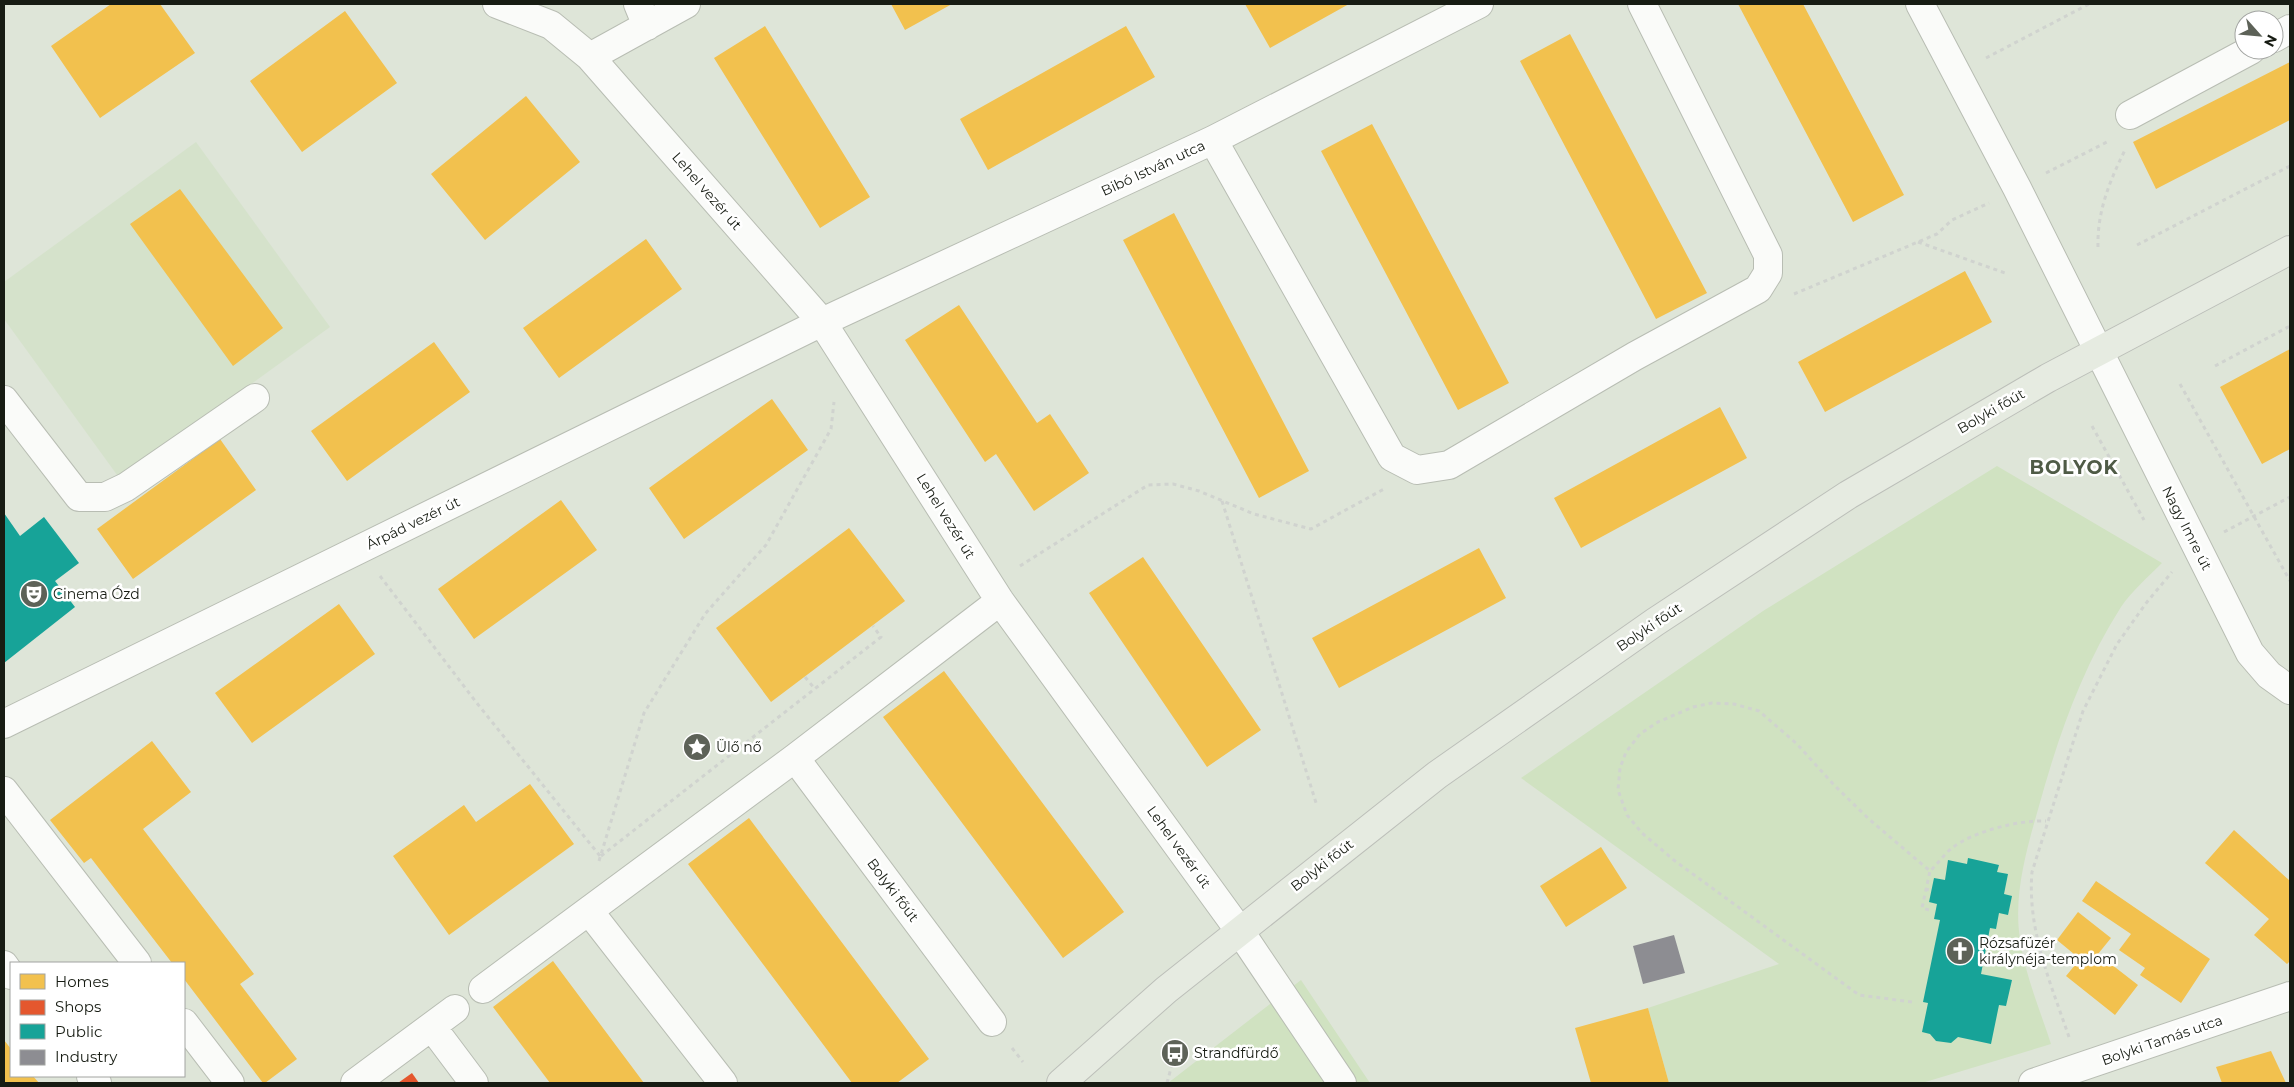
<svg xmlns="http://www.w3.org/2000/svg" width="2294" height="1087" font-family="Montserrat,sans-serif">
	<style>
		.built { fill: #d5e2cb }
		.green { fill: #d0e2c1 }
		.homes { fill: #f2c14e }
		.shops { fill: #e4572e }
		.public { fill: #17a398 }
		.industry { fill: #8d8d92 }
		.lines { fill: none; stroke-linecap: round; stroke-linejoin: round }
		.minor-casing { stroke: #b8bdb3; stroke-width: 30 }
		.major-casing { stroke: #bcbfb9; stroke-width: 30 }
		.path { stroke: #d0d3cf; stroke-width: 3; stroke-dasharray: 4 4; stroke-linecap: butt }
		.minor { stroke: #fafbf9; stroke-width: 28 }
		.major { stroke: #e6ebe1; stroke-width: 28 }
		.labels { text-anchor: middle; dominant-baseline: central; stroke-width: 5; stroke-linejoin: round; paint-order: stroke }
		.street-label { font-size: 14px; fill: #171c13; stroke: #fff }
		.poi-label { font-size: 14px; fill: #171c13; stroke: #fff; text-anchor: start }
		.district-label { font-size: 19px; font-weight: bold; letter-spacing: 1px; fill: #4f5b46; stroke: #fff }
	</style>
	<rect width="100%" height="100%" fill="#dee5d8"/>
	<path class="built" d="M196,142L330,327L120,479L4,319V282Z"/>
	<path class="green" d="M1997,466L2162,563C2148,577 2132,591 2121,607C2082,668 2058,737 2039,806C2027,848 2013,895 2020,939C2025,975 2040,1010 2051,1044L1922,1083H1669L1648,1008L1779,964L1521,778L1763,611Z
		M1301,980L1370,1083H1168Z"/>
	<path class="homes" d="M111,4H160L195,53L100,118L51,46Z
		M891,4H952L905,30Z
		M1245,4H1349L1270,48Z
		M1738,4H1803L1904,195L1853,222Z
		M345,11L397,83L302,152L250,81Z
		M765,26L870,197L820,228L714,58Z
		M1126,26L1155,77L988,170L960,119Z
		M1570,34L1707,293L1656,319L1520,61Z
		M2290,62V120L2156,189L2133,142Z
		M526,96L580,162L485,240L431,174Z
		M1372,124L1509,383L1458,410L1321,151Z
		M180,189L283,328L233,366L130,224Z
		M1174,213L1309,471L1259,498L1123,240Z
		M646,239L682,289L559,378L523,328Z
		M1965,271L1992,322L1825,412L1798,362Z
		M959,305L1037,423L1050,414L1089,473L1034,511L996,454L985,462L905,340Z
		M434,342L470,392L347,481L311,431Z
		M2290,349V449L2262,464L2220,387Z
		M772,399L808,450L684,539L649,488Z
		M1720,407L1747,458L1581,548L1554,498Z
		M220,439L256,490L133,579L97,529Z
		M561,500L597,550L474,639L438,589Z
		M849,528L905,601L771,702L716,628Z
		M1479,548L1506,598L1339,688L1312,638Z
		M1143,557L1261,730L1207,767L1089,593Z
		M339,604L375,654L252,743L215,693Z
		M944,671L1124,912L1063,958L883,717Z
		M152,741L191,792L143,829L254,974L240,984L297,1059L265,1083H263L184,979V963H172L91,858L84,863L50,820Z
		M530,784L574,844L449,935L393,856L464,805L476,822Z
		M749,818L929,1059L897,1083H852L688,864Z
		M2234,830L2290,881V961L2287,964L2254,935L2269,919L2205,863Z
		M1601,847L1627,888L1566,927L1540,886Z
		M2096,881L2210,959L2181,1003L2140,975L2145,968L2119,950L2131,934L2082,901Z
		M2078,912L2111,938L2098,954L2138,985L2115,1015L2066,976L2080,959L2057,940Z
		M553,961L644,1083H550L493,1007Z
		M1648,1008L1669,1083H1591L1575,1028Z
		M4,1040L11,1049V1076H33L39,1083H4Z
		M2271,1051L2286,1083H2222L2216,1067Z"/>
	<path class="shops" d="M412,1073L419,1083H398Z"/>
	<path class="public" d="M4,513L20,536L44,517L79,563L55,581L75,607L4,663Z
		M1968,858L1999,865L1997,872L2008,874L2004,894L2012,896L2008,915L1999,913L1996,929L1990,928L1981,974L2012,980L2006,1006L1999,1005L1991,1044L1958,1037L1951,1043L1936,1041L1930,1034L1922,1032L1928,1003L1923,1002L1940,920L1934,919L1937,904L1929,902L1934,878L1945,880L1948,860L1967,864Z"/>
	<path class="industry" d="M1674,935L1685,973L1643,984L1633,946Z"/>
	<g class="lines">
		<defs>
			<path id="minor" d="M497,4L551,25L590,57L822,322L1000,601L1239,930L1342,1083
				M638,4L647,26
				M1920,4L2017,188L2250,653L2269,675L2290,690
				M2274,38L2290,29
				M590,57L686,4
				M2130,115L2251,50
				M1213,140L1392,457L1417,470L1449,465L1635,356L1758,289L1768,273V255L1642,4
				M4,400L79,497H105L126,487L255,398
				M4,724L822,322L1213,140L1479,4
				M795,758L992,1022
				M4,791L137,963
				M589,911L723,1083
				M4,965L11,975
				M483,989L795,758L1000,601
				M184,1023L230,1083
				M432,1027L474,1083
				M91,1076L97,1083
				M355,1083L455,1009
				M2033,1083L2290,996"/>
			<path id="major" d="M1061,1083L1166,990L1437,775L1655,622L1848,495L2048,378L2290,250"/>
		</defs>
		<use href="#minor" class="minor-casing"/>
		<use href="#major" class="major-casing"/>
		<path class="path" d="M1986,58L2089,4
			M2046,173L2109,141
			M1918,242L2005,273
			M2137,245L2290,166
			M2098,247C2097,211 2110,180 2126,148
			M1794,294L1937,234L1952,220L1989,203
			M2215,366L2290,326
			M2180,384L2290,581
			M2092,426L2144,520
			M1222,501L1317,806
			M2224,532L2290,497
			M1020,566L1148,485L1173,484L1199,491L1254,514L1311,529L1384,489
			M380,576L476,702L600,856
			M805,677L815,689
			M601,856L881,637L873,626
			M599,861L644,713L705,614L766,545L831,429L834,402
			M1925,889L1931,890
			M1929,910L1922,908L1930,871
			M1912,1002L1859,995L1675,861L1642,833L1627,815L1618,790L1620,768L1626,752L1640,734L1658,722L1693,707L1712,703L1734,704L1759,711L1797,744L1834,785L1870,820L1930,871C1938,864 1944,854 1952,848C1974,831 2019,820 2046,821
			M2069,1037C2051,984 2027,930 2032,872L2083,711L2117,644L2147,602L2172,572
			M1012,1048L1023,1062
			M1167,1083L1175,1053"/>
		<use href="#minor" class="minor"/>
		<use href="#major" class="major"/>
	</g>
	<defs>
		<symbol id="theatre-disc" viewBox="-11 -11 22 22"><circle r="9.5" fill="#5d6258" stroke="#fff"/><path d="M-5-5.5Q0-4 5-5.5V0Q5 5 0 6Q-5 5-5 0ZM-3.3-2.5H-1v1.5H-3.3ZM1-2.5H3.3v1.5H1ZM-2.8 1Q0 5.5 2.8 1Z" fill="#fff"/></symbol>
		<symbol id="sight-disc" viewBox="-11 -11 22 22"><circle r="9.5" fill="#5d6258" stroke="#fff"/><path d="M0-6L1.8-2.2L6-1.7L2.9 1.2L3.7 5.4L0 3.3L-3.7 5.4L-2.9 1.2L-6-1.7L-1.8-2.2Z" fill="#fff"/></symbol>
		<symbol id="church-disc" viewBox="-11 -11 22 22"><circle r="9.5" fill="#5d6258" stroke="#fff"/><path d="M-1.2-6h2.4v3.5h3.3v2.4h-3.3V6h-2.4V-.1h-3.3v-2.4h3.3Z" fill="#fff"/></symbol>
		<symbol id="bus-disc" viewBox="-11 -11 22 22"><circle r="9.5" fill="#5d6258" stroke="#fff"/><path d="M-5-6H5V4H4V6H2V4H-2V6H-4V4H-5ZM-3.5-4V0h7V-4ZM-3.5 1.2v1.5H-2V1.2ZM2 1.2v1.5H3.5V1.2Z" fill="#fff"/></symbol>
	</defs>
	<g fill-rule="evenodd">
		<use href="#theatre-disc" x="18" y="578" width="32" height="32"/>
		<use href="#sight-disc" x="681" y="731" width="32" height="32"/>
		<use href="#church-disc" x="1944" y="935" width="32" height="32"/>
		<use href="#bus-disc" x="1159" y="1037" width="32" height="32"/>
	</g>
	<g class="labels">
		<g class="street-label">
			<text transform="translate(1153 168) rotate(-25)">Bibó István utca</text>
			<text transform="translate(707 191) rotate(49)">Lehel vezér út</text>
			<text transform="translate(1991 411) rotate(-30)">Bolyki főút</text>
			<text transform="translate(946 516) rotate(58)">Lehel vezér út</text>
			<text transform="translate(413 523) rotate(-26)">Árpád vezér út</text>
			<text transform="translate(2187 528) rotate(63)">Nagy Imre út</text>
			<text transform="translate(1649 627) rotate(-34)">Bolyki főút</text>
			<text transform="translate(1179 847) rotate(54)">Lehel vezér út</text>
			<text transform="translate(1322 865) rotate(-38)">Bolyki főút</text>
			<text transform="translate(893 890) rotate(53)">Bolyki főút</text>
			<text transform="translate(2162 1040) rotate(-19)">Bolyki Tamás utca</text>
		</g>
		<g class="poi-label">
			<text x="53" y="594">Cinema Ózd</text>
			<text x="716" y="747">Ülő nő</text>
			<text x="1979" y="943">Rózsafüzér<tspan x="1979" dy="16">királynéja-templom</tspan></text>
			<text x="1194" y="1053">Strandfürdő</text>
		</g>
		<g class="district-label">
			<text x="2074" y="467">BOLYOK</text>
		</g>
	</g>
	<rect width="2294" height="1087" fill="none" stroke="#171c13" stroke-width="10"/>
	<rect x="10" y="962" width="175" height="115" fill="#ffffff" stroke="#a2a4a1"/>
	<rect x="20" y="974" width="25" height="15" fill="#f2c14e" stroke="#a2a4a1"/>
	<text x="55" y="987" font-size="15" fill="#171c13">Homes</text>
	<rect x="20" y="1000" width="25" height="15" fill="#e4572e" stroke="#a2a4a1"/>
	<text x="55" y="1012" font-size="15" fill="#171c13">Shops</text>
	<rect x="20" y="1024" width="25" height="15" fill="#17a398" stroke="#a2a4a1"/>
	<text x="55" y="1037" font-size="15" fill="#171c13">Public</text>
	<rect x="20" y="1050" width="25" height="15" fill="#8d8d92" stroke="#a2a4a1"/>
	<text x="55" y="1062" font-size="15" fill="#171c13">Industry</text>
	<g transform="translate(2259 35) rotate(117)"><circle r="24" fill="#ffffff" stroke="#a2a4a1"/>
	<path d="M0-4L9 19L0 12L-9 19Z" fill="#5d6258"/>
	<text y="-8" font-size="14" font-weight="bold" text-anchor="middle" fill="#171c13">N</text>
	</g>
</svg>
